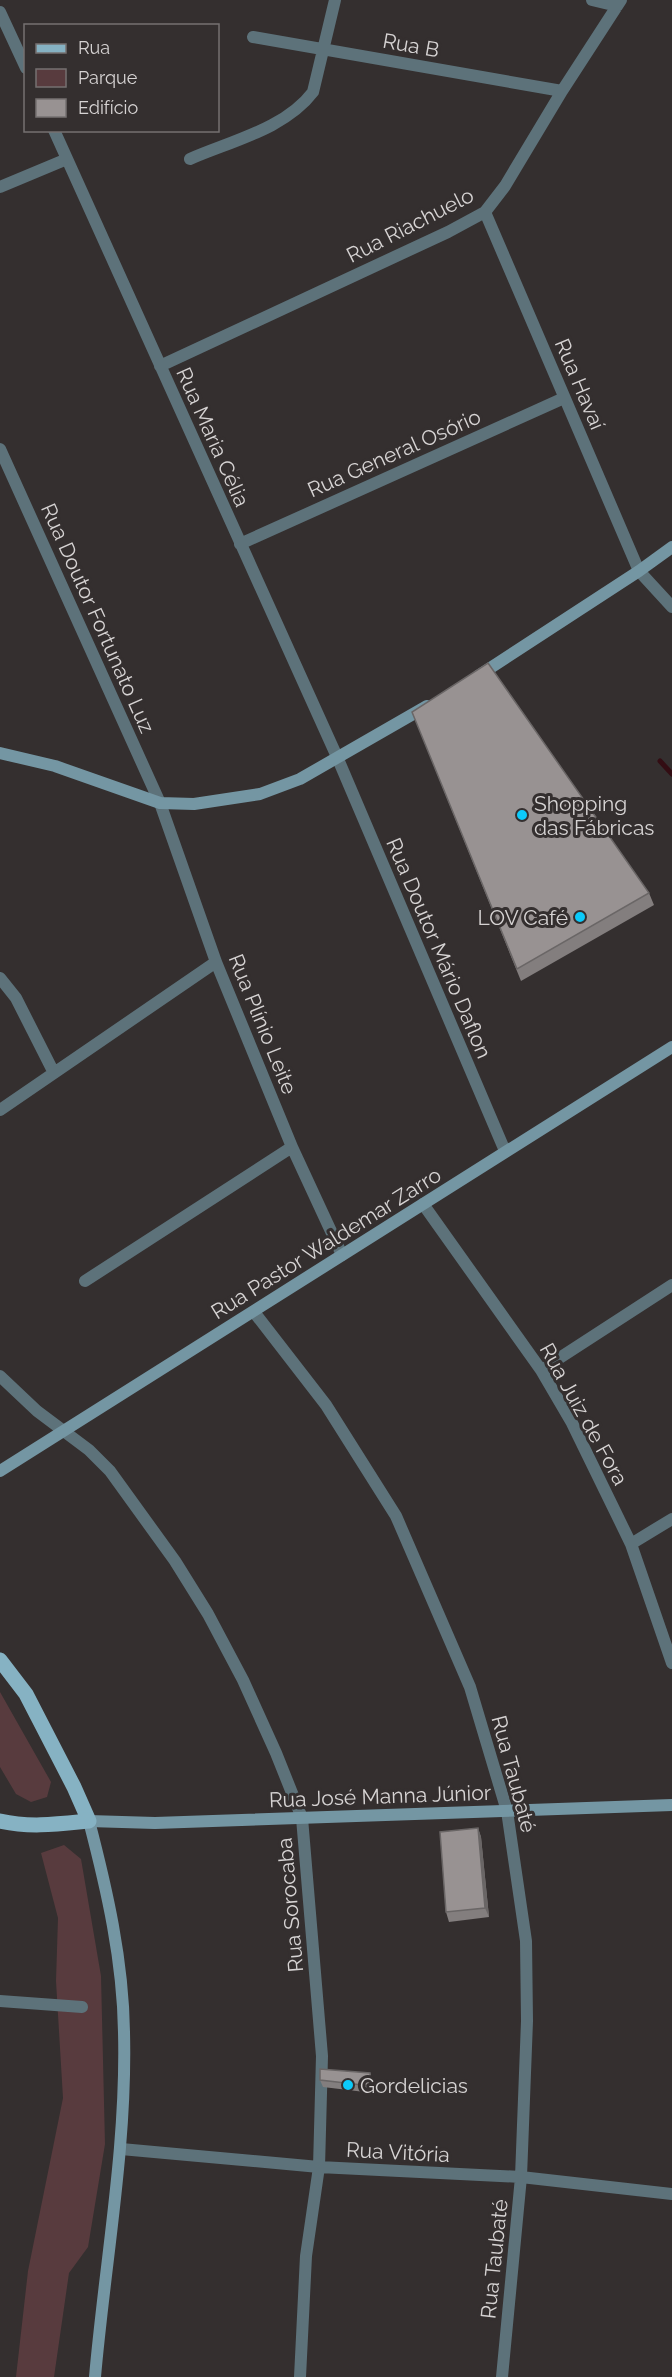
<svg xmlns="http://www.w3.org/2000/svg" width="672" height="2377" font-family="Raleway,sans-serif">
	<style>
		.green { fill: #583b3e }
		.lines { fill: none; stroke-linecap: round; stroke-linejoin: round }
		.stream { stroke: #330d13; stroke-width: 5 }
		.street { stroke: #5d727a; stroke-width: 12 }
		.secondary { stroke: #7496a3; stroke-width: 12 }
		.primary { stroke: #86b2c3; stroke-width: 15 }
		.wall { fill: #837e7e }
		.shaded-wall { fill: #6a6666 }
		.building { fill: #989292; stroke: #6a6666; stroke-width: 1.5 }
		.poi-dot { fill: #0ccafa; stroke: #342f2f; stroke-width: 2 }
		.labels { text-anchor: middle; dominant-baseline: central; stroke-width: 6; stroke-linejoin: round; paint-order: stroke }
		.street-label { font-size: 21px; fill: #d6d3d3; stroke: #342f2f }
		.poi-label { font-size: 21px; fill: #d6d3d3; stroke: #342f2f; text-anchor: start }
	</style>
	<rect width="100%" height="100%" fill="#342f2f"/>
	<path class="green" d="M0,1692L51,1782L47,1797L31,1802L16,1794L0,1767Z
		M64,1845L81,1859L101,1976L105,2144L88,2247L69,2273L54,2377H16L28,2271L63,2098L56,1981L58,1918L41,1853Z"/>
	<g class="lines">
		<path class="stream" d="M660,761L672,774"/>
		<path class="street" d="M592,0L617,6
			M0,12L26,68
			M253,37L562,91
			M54,130L338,759L505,1151
			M190,159C231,141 285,129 313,92L335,0
			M0,187L67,159
			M485,212L639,571L672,607
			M160,366L448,232L485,212L505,186L562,91L621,0
			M0,449L160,803L216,962L292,1147L342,1255
			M240,544L564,398
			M0,978L16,998L54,1073
			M0,1110L216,962
			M423,1204L541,1370L572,1423L631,1544L672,1663
			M85,1281L292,1147
			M254,1312L326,1405L396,1516L470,1687L507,1811L526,1941L527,2021L521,2177L502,2377
			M541,1370L672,1285
			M0,1376L37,1411L89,1450L110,1471L175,1561L208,1614L243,1680L276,1753L302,1818L322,2056L319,2167L306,2256L300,2377
			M631,1544L672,1519
			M0,2001L82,2007
			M121,2149L319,2167L521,2177L672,2194"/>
		<path class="secondary" d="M478,676L639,571L672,547
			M0,753L55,766L160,803L194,804L260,794L300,779L427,706
			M0,1471L672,1047
			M95,2377C105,2262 127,2147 124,2032C123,1960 107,1890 89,1821L155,1823L672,1805"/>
		<path class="primary" d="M0,1660L26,1694L74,1787L89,1821C59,1824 30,1828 0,1821"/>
	</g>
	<path class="wall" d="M412,712L649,893L654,905L521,981Z
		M478,1828L481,1837L489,1917L449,1922L446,1912Z
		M370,2073L372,2080L373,2093L323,2087L320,2080Z"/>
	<path class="shaded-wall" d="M478,1828L481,1837L489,1917L485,1908Z
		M370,2073L372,2080L373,2093L371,2086Z"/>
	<path class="building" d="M488,663L649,893L517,969L412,712Z
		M478,1828L485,1908L446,1912L440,1832Z
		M320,2069L370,2073L371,2086L320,2080Z"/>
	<g class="poi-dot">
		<circle cx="522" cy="815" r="6"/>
		<circle cx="580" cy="917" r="6"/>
		<circle cx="348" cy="2085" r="6"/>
	</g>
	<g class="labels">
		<g class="street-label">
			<text transform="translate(411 45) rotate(10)">Rua B</text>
			<text transform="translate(410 225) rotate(-27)">Rua Riachuelo</text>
			<text transform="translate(580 384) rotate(67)">Rua Havaí</text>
			<text transform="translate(213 437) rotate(66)">Rua Maria Célia</text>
			<text transform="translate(394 453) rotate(-24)">Rua General Osório</text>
			<text transform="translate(98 618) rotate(66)">Rua Doutor Fortunato Luz</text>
			<text transform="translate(439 948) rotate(67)">Rua Doutor Mário Daflon</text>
			<text transform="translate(263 1024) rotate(68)">Rua Plínio Leite</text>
			<text transform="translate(326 1243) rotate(-32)">Rua Pastor Waldemar Zarro</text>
			<text transform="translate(584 1414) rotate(61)">Rua Juiz de Fora</text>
			<text transform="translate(514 1774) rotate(75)">Rua Taubaté</text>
			<text transform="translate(380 1796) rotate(-2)">Rua José Manna Júnior</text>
			<text transform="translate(290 1905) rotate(-95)">Rua Sorocaba</text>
			<text transform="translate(398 2152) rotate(3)">Rua Vitória</text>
			<text transform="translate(494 2259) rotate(-84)">Rua Taubaté</text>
		</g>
		<g class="poi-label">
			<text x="534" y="803">Shopping<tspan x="534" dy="24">das Fábricas</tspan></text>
			<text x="568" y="917" text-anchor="end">LOV Café</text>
			<text x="360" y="2085">Gordelicias</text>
		</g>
	</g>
	<rect x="24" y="24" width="195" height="108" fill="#342f2f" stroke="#757171" stroke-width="1.5"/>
	<rect x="36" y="44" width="30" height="9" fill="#86b2c3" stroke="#757171" stroke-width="1.5"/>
	<text x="78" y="54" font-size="18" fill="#d6d3d3">Rua</text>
	<rect x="36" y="69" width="30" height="18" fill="#583b3e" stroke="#757171" stroke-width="1.5"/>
	<text x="78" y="84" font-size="18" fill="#d6d3d3">Parque</text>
	<rect x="36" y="99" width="30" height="18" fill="#989292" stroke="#757171" stroke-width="1.5"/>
	<text x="78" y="114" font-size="18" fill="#d6d3d3">Edifício</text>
</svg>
